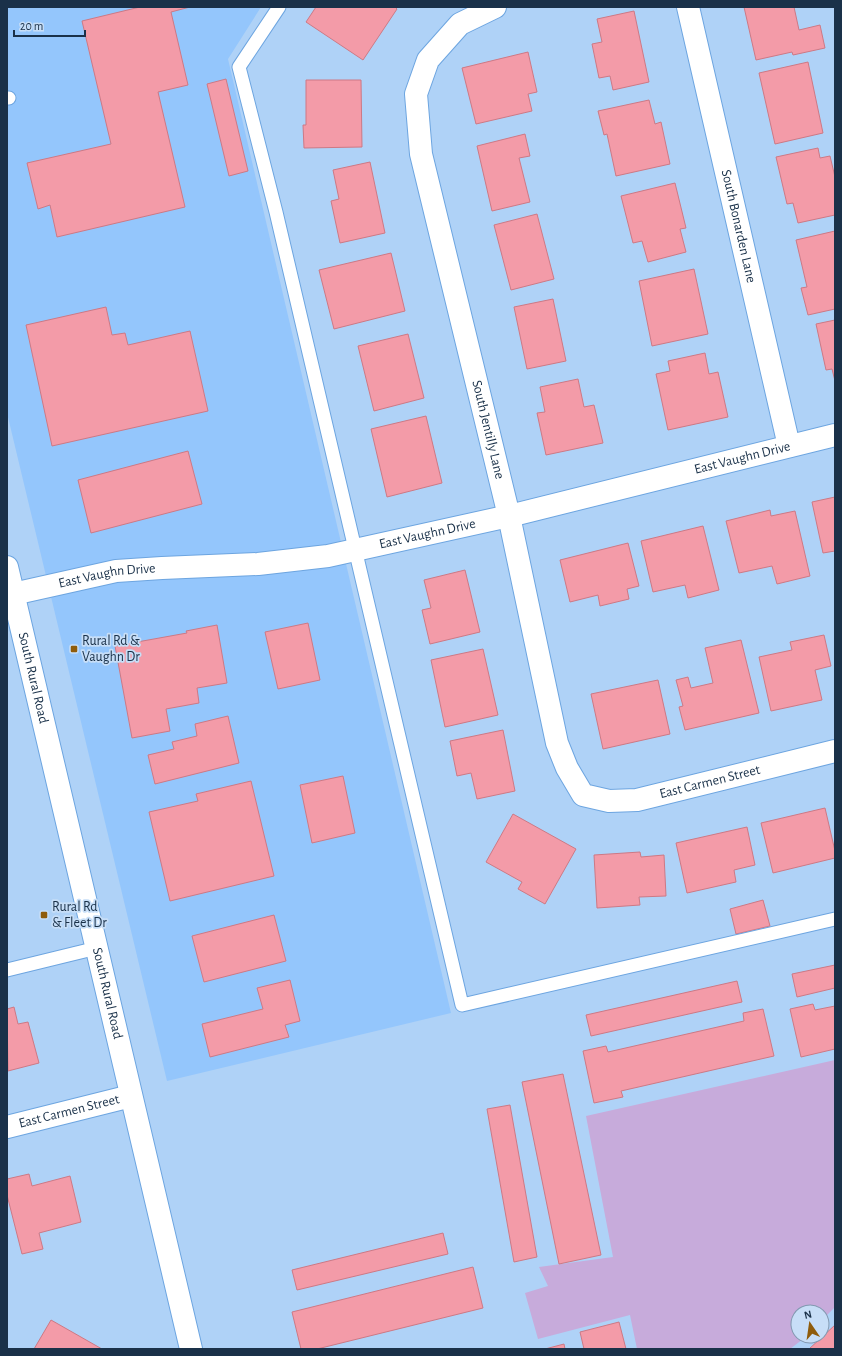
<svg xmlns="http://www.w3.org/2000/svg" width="842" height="1356" font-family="'Alegreya Sans',sans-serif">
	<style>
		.built { fill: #94c6fc }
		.green { fill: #c7abdb }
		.building { fill: #f39ba8; stroke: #cd7985 }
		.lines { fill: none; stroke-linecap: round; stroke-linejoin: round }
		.lane-casing { stroke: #6da5e0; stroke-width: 15 }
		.street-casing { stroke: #6da5e0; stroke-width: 24 }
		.secondary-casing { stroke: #6da5e0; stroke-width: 24 }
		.lane { stroke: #fff; stroke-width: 13 }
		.street { stroke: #fff; stroke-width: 22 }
		.secondary { stroke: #fff; stroke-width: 22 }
		.poi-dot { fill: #8f5c0b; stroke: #c7def7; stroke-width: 1.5 }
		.labels { text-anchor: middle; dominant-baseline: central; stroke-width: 3.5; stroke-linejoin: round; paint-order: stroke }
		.street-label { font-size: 14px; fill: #1a3149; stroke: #c7def7 }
		.poi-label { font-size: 14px; fill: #1a3149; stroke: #c7def7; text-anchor: start }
	</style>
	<rect width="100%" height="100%" fill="#afd2f7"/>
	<path class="built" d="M7,7H261L228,59L451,1013L167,1081L7,413Z"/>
	<path class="green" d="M835,1060V1307L822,1320V1312H798V1336H807L790,1349H637L630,1315L538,1339L525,1293L548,1286L539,1267L613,1257L586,1116Z"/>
	<path class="building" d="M140,7H190L171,12L188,85L158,92L185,207L57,237L50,205L38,209L27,163L111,144L82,21Z
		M316,7H395L397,9L363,60L306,22Z
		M744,7H794L799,30L820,25L825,48L793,55L792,52L756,60Z
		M634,11L649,82L613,90L610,76L599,78L592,44L602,42L597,19Z
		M528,52L537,92L528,94L532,111L476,124L462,68Z
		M808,62L823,133L775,144L759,73Z
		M226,79L248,171L229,176L207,84Z
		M306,80H361L362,147L304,148L303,125H306Z
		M649,100L655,124L661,122L670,164L616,176L607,134L604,135L598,111Z
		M525,134L530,156L519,158L530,202L492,211L477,146Z
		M818,148L820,158L830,156L835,177V215L798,223L793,203L787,204L776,157Z
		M370,162L385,233L340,243L331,201L339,199L333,170Z
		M675,183L686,228L680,229L686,252L648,262L642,241L633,243L621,196Z
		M537,214L554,279L511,290L494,225Z
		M835,231V309L808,315L801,288L807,287L796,240Z
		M391,253L405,311L334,329L319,270Z
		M694,269L708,334L652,346L639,281Z
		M553,299L566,361L527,369L514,307Z
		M106,307L112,335L125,333L128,345L190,331L208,411L52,446L26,325Z
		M835,320V381L832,369L826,370L816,324Z
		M408,334L424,398L374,411L358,346Z
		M705,353L709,374L718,372L728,417L668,430L656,374L670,371L668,361Z
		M578,379L584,407L594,405L603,443L546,455L537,413L545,412L540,387Z
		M426,416L442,483L387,497L371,429Z
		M188,451L202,504L91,533L78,480Z
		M835,497V551L823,553L812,502Z
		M770,510L771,516L795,511L810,576L777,584L772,566L739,573L726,521Z
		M703,526L719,590L688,598L685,585L653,592L641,541Z
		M628,543L639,586L627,589L629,599L600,606L598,595L570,602L560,560Z
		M465,570L480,632L430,644L422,610L431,608L424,580Z
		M308,623L320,680L278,689L265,632Z
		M217,625L227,683L197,688L199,703L166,709L170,731L132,738L115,646L187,633L186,631Z
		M824,635L831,666L815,670L822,700L771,711L759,657L792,650L790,642Z
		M741,640L759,713L685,730L679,707L683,706L676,680L688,677L691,688L713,683L705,648Z
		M483,649L498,715L445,727L431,660Z
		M658,680L670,734L603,749L591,694Z
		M228,716L239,763L155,784L148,755L174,749L172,742L197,736L195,724Z
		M503,730L515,791L477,799L471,773L457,776L450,741Z
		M343,776L355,833L312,843L300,785Z
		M251,781L274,876L170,901L149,812L198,801L196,794Z
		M825,808L835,851V858L773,873L761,823Z
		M513,814L576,849L545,904L518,889L522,882L486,862Z
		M747,827L755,865L734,870L736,882L687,893L676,843Z
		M640,852L641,857L664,855L666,896L639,897L640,905L597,908L594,855Z
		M763,900L770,926L736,934L730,909Z
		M274,915L286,961L204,982L192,936Z
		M835,965V988L797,997L792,974Z
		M290,980L300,1021L285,1025L289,1037L210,1057L202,1024L263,1009L257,988Z
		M737,981L742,1002L591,1036L586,1015Z
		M813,1004L815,1010L835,1006V1049L801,1057L790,1009Z
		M14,1007L18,1024L28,1022L39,1063L8,1071L7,1009Z
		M763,1009L774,1056L621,1091L623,1097L594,1103L583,1051L606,1046L608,1052L744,1021L743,1013Z
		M563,1074L601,1255L559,1264L522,1082Z
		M510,1105L537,1257L514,1262L487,1109Z
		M29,1174L32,1186L70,1176L81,1222L39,1233L43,1249L22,1254L7,1195V1179Z
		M443,1233L448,1254L297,1290L292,1270Z
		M473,1267L483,1308L317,1349H301L292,1312Z
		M51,1320L102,1349H34Z
		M619,1322L626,1349H584L580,1332Z
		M835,1325V1349H809Z
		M564,1344L565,1349H545Z"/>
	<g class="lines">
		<defs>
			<path id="lane" d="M279,7L239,67L276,212L462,1005L835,919
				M7,98H9
				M7,970L97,948"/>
			<g id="street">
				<path id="s1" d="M495,7L460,24L428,60L416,94L421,154L509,516L557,743L567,768L583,795L609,801L637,800L835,751"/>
				<path id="s2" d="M688,7L789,446"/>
				<path id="s3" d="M13,594L116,571L162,568L258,564L328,556L509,516L835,435"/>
				<path id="s4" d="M7,1127L131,1096"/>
			</g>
			<g id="secondary">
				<path id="s5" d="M7,567L191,1349"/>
			</g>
		</defs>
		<use href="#lane" class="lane-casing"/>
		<use href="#street" class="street-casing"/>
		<use href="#secondary" class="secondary-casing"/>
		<use href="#lane" class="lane"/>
		<use href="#street" class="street"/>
		<use href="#secondary" class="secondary"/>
	</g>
	<g class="poi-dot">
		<rect x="70" y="645" width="8" height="8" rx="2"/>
		<rect x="40" y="911" width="8" height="8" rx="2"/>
	</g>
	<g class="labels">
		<g class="street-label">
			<text stroke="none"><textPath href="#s2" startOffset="225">South Bonarden Lane</textPath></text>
			<text stroke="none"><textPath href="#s1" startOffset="467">South Jentilly Lane</textPath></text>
			<text stroke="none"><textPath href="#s3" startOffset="744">East Vaughn Drive</textPath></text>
			<text stroke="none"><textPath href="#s3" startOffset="420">East Vaughn Drive</textPath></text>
			<text stroke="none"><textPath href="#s3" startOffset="96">East Vaughn Drive</textPath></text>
			<text stroke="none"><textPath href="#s5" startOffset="114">South Rural Road</textPath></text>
			<text stroke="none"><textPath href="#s1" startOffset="976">East Carmen Street</textPath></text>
			<text stroke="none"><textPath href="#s5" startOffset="438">South Rural Road</textPath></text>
			<text stroke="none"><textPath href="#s4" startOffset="64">East Carmen Street</textPath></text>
		</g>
		<g class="poi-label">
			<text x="82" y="641">Rural Rd &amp;<tspan x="82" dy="16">Vaughn Dr</tspan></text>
			<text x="52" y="907">Rural Rd<tspan x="52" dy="16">&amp; Fleet Dr</tspan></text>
		</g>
	</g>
	<rect width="842" height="1356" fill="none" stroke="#1a3149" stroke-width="16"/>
	<g transform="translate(810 1324) rotate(347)"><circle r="19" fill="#c7def7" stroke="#8299b1"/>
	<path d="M0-3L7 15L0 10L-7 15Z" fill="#8f5c0b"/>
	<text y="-6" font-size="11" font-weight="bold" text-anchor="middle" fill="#1a3149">N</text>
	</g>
	<path d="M14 30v6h71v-6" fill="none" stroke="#1a3149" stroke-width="2"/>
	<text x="20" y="30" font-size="12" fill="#1a3149" stroke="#c7def7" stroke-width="3" paint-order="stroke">20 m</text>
</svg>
